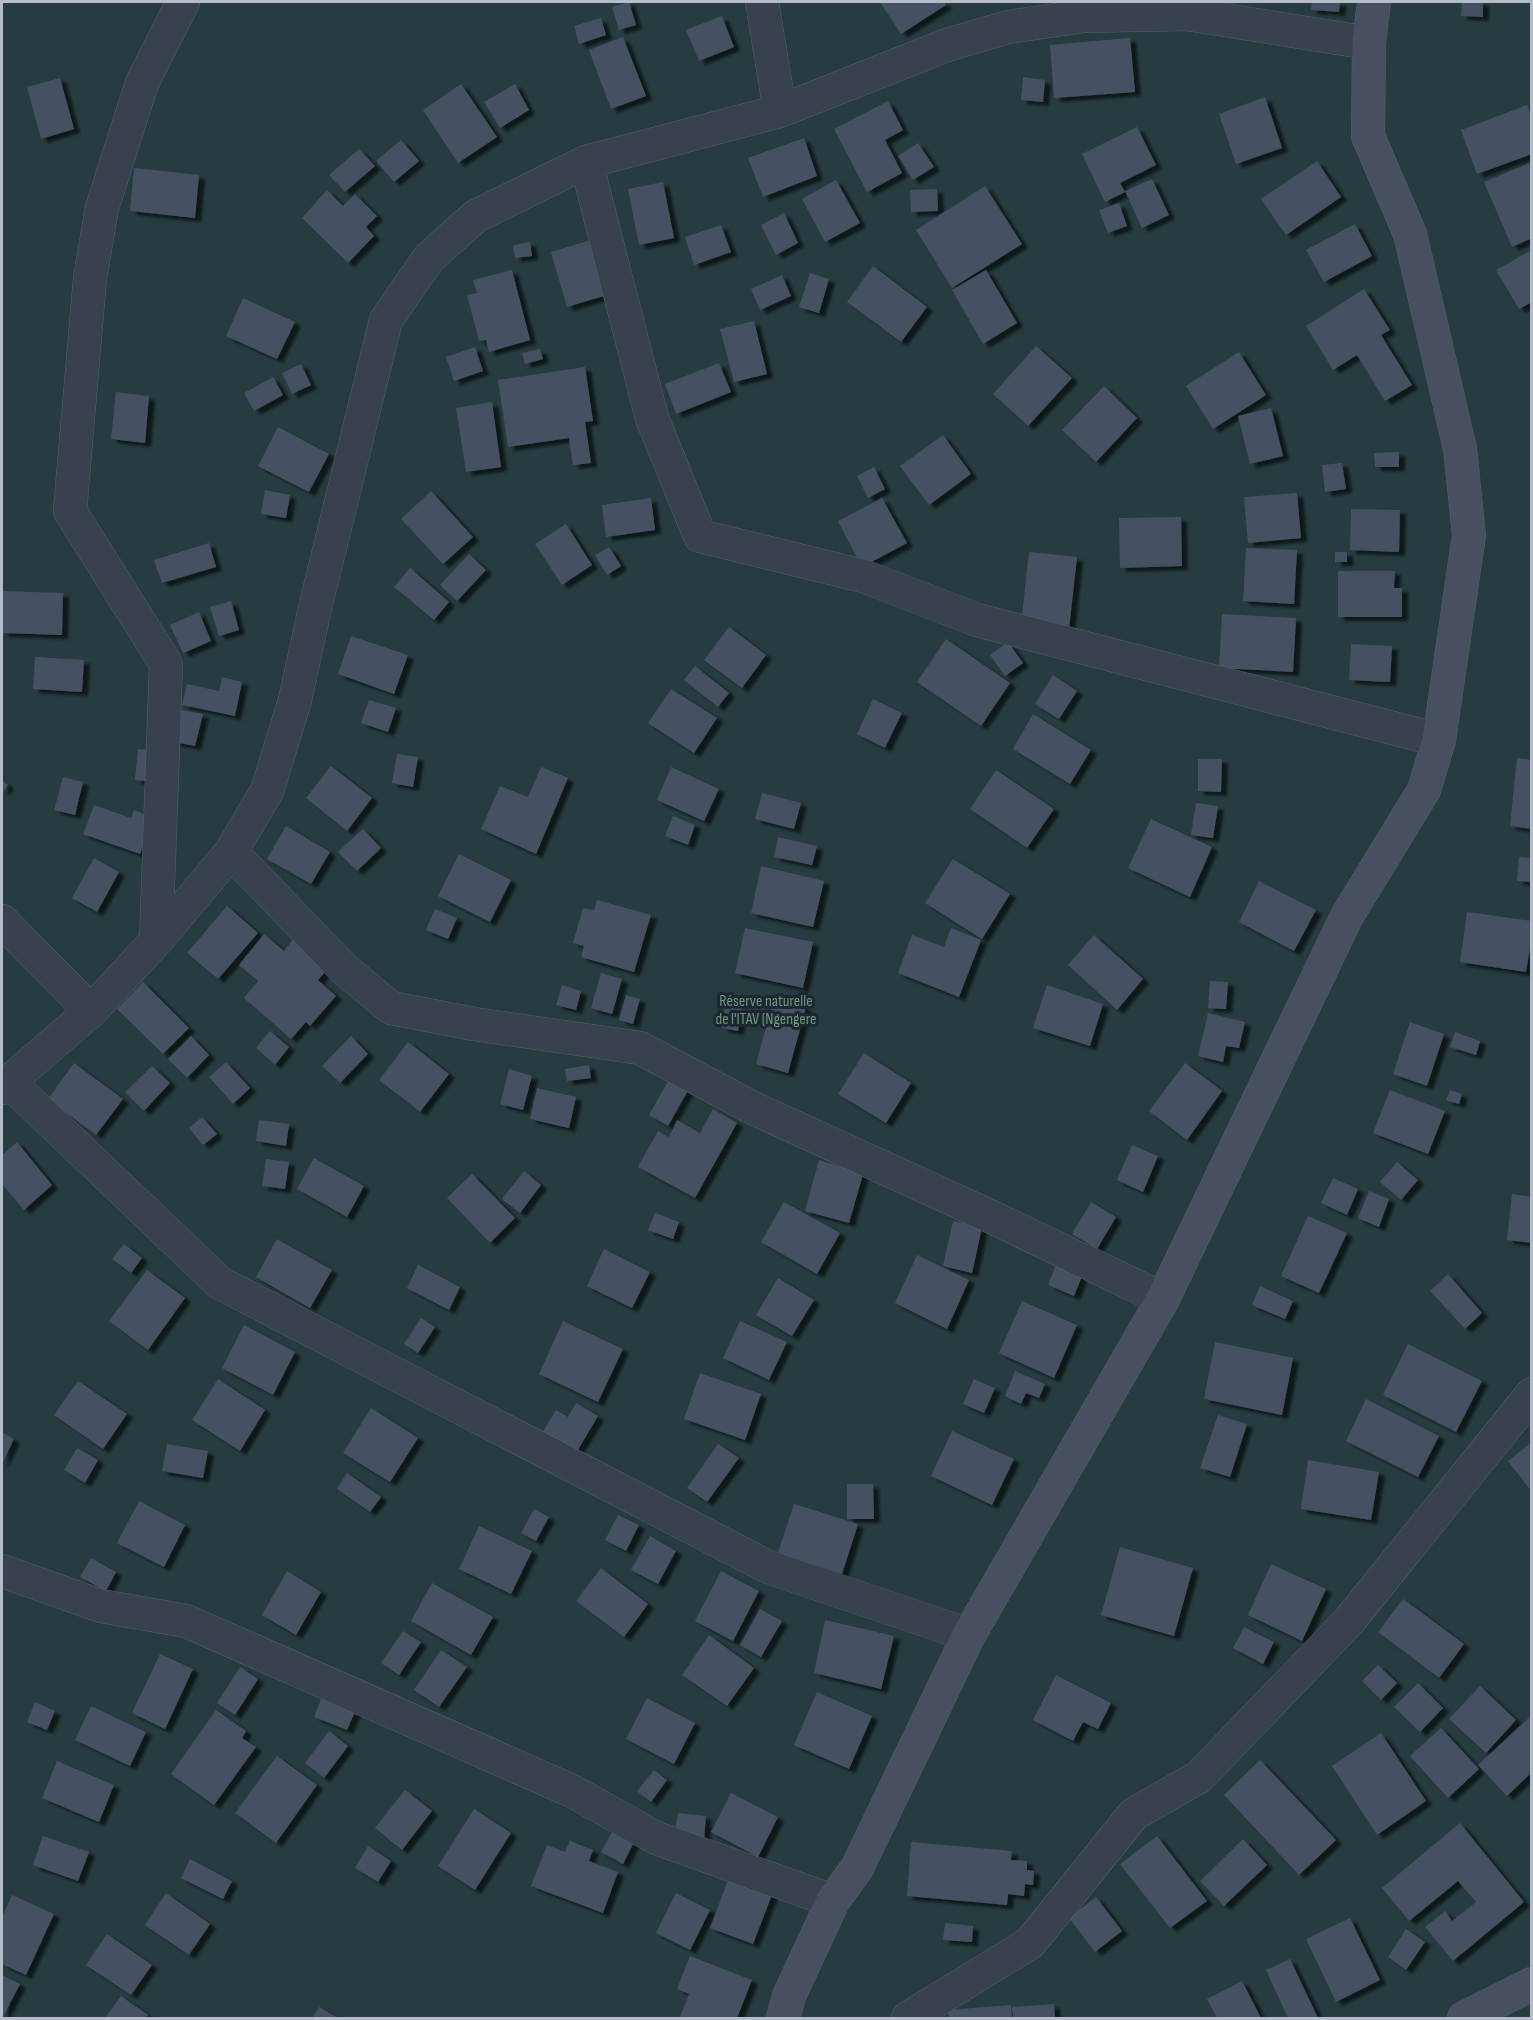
<svg xmlns="http://www.w3.org/2000/svg" width="1533" height="2020" font-family="'Sofia Sans Condensed',sans-serif">
	<style>
		.green { fill: #263c3f }
		.building { fill: #455162; filter: url(#shadow) }
		.lines { fill: none; stroke-linecap: round; stroke-linejoin: round }
		.street-casing { stroke: #565f6c; stroke-width: 34 }
		.secondary-casing { stroke: #565f6c; stroke-width: 34 }
		.street { stroke: #38414e; stroke-width: 33 }
		.secondary { stroke: #465061; stroke-width: 33 }
		.labels { text-anchor: middle; dominant-baseline: central; stroke-width: 6; stroke-linejoin: round; paint-order: stroke }
		.park-label { font-size: 16px; fill: #6b9a76; stroke: #1d2633 }
	</style>
	<defs>
		<filter id="shadow"><feDropShadow dx="6" dy="4" stdDeviation="1.5" flood-color="#0009"/></filter>
	</defs>
	<rect width="100%" height="100%" fill="#242f3e"/>
	<path class="green" d="M2,2H1531V2018H2Z"/>
	<path class="building" d="M629,2L636,25L619,30L612,7Z
		M880,2H944L946,5L901,34Z
		M1312,2H1340L1339,12L1311,10Z
		M1462,2H1483V17L1461,16Z
		M722,16L734,47L699,61L686,30Z
		M601,18L606,35L579,44L574,26Z
		M623,37L646,96L611,109L589,50Z
		M1130,38L1135,92L1054,98L1050,45Z
		M1023,77L1045,80L1043,102L1021,100Z
		M60,78L74,129L41,139L27,87Z
		M461,84L497,137L458,163L423,110Z
		M515,84L529,110L500,128L484,102Z
		M1265,97L1282,148L1236,164L1219,114Z
		M888,101L903,130L885,140L902,173L867,192L834,129Z
		M1527,105L1532,117V154L1477,174L1461,130Z
		M1137,127L1156,165L1120,183L1125,192L1105,202L1082,154Z
		M804,138L817,176L763,197L748,158Z
		M401,140L419,161L394,182L376,161Z
		M918,143L934,167L913,180L898,156Z
		M359,149L375,166L345,192L329,175Z
		M1317,161L1341,197L1286,235L1261,199Z
		M1532,162V238L1512,247L1484,182Z
		M134,168L199,175L195,218L130,211Z
		M1152,179L1169,215L1142,228L1125,191Z
		M836,180L860,223L825,242L802,199Z
		M663,182L674,238L639,245L628,189Z
		M985,186L1022,244L952,288L916,230Z
		M937,189L938,211L911,212L910,190Z
		M327,190L343,206L355,194L377,216L366,227L374,236L348,263L302,218Z
		M1119,203L1127,226L1108,233L1099,210Z
		M784,213L798,243L776,255L761,225Z
		M1355,224L1372,256L1324,282L1306,250Z
		M721,225L731,252L694,265L685,237Z
		M591,240L607,295L567,307L551,252Z
		M530,242L532,256L515,258L513,245Z
		M1532,250V302L1519,309L1496,270Z
		M873,266L927,307L901,342L847,302Z
		M512,270L530,340L489,352L486,340L479,341L467,295L477,293L473,280Z
		M986,270L1017,323L983,344L952,290Z
		M810,273L829,279L819,313L799,307Z
		M782,275L791,296L760,310L751,289Z
		M1364,289L1390,330L1381,335L1412,385L1385,401L1357,355L1333,370L1306,326Z
		M243,298L295,322L277,359L226,336Z
		M754,321L767,374L734,382L720,329Z
		M1036,346L1072,378L1028,426L993,394Z
		M475,347L483,371L454,381L446,357Z
		M540,349L543,359L525,364L522,353Z
		M1239,352L1266,395L1213,429L1186,386Z
		M719,363L731,392L676,414L665,384Z
		M301,364L311,385L292,394L282,373Z
		M585,367L593,421L585,422L591,463L573,465L569,438L508,447L498,380Z
		M273,377L283,395L254,411L244,393Z
		M1104,386L1137,418L1096,462L1062,430Z
		M116,392L149,396L145,443L111,439Z
		M492,402L501,467L466,472L456,408Z
		M1271,408L1283,456L1250,464L1238,416Z
		M278,427L329,454L309,492L258,466Z
		M943,435L971,474L929,505L900,466Z
		M1399,452V467H1375L1374,453Z
		M1342,463L1346,489L1325,492L1322,465Z
		M874,467L885,489L868,498L857,476Z
		M265,490L290,495L286,518L261,514Z
		M431,491L473,537L443,564L401,519Z
		M1297,493L1301,538L1248,543L1244,497Z
		M651,498L655,530L606,537L602,505Z
		M882,498L907,543L862,567L838,521Z
		M1351,509L1400,510L1399,552L1350,550Z
		M1181,517L1182,566L1120,568L1119,518Z
		M566,524L592,565L562,585L535,544Z
		M209,543L216,567L162,583L154,560Z
		M609,547L621,566L607,575L595,555Z
		M1246,548L1297,550L1294,604L1243,601Z
		M1029,552L1077,557L1069,629L1021,624Z
		M1335,552H1347V562H1335Z
		M469,554L486,570L457,601L440,585Z
		M410,568L449,602L434,620L394,587Z
		M1338,571H1395L1394,588H1402V617H1338Z
		M2,591L63,593L62,635L2,633Z
		M231,601L239,630L219,636L210,607Z
		M199,612L211,641L183,653L170,625Z
		M1222,614L1296,618L1293,672L1219,668Z
		M729,627L766,655L742,688L704,660Z
		M351,636L408,655L394,694L338,674Z
		M946,639L1010,683L981,726L917,682Z
		M1008,642L1023,663L1005,676L990,655Z
		M1351,644L1392,646L1390,682L1349,680Z
		M35,657L84,660L82,692L33,689Z
		M695,666L729,693L718,707L684,680Z
		M1053,675L1077,691L1059,719L1035,704Z
		M222,677L242,682L235,716L182,705L187,684L219,691Z
		M671,689L717,718L694,753L648,723Z
		M873,699L902,713L885,748L857,734Z
		M369,700L396,708L388,732L361,723Z
		M181,710L203,714L195,746L174,742Z
		M1033,714L1091,750L1070,784L1013,749Z
		M138,749L158,751L155,782L135,780Z
		M397,754L418,757L413,787L392,783Z
		M1517,758L1532,760V829L1510,826Z
		M1198,759H1222L1221,792L1198,791Z
		M331,766L372,798L347,831L306,798Z
		M541,767L568,778L536,854L481,829L500,786L528,797Z
		M671,767L719,789L704,821L657,800Z
		M996,770L1054,809L1027,848L970,809Z
		M63,777L83,782L75,815L54,810Z
		M2,780L8,785L2,793Z
		M762,793L801,803L794,829L755,819Z
		M1196,803L1218,806L1213,838L1191,835Z
		M94,805L131,818L134,810L153,817L140,854L83,834Z
		M673,816L695,825L688,845L665,836Z
		M1151,819L1212,847L1190,897L1128,868Z
		M286,826L330,852L311,884L267,859Z
		M363,829L381,848L357,871L338,852Z
		M778,837L817,846L812,865L774,857Z
		M459,854L511,880L490,922L438,896Z
		M1519,857L1532,858V882L1517,881Z
		M94,858L119,872L97,912L72,898Z
		M953,859L1010,894L982,939L925,903Z
		M761,866L824,881L813,927L751,913Z
		M1259,881L1316,910L1294,951L1239,922Z
		M597,900L651,915L634,972L581,957L584,946L573,943L583,908L594,910Z
		M227,906L258,933L218,979L187,953Z
		M435,909L457,918L448,939L426,930Z
		M1467,912L1532,921V936L1526,972L1460,962Z
		M745,928L813,942L803,988L735,973Z
		M951,928L981,940L959,997L898,973L912,935L944,947Z
		M264,934L284,951L295,937L330,966L318,980L336,996L310,1026L306,1022L291,1039L244,998L258,981L239,965Z
		M1094,935L1143,979L1117,1010L1068,965Z
		M601,973L622,979L612,1014L591,1008Z
		M1210,981L1228,982L1226,1009L1208,1008Z
		M143,982L189,1028L163,1054L117,1009Z
		M562,985L581,991L576,1010L556,1005Z
		M1047,985L1103,1004L1090,1046L1033,1028Z
		M626,995L640,999L633,1024L619,1020Z
		M774,998L806,1007L788,1073L756,1064Z
		M725,1006L742,1008L738,1031L722,1028Z
		M1208,1013L1245,1022L1239,1048L1226,1046L1223,1062L1198,1056Z
		M1410,1022L1444,1034L1427,1086L1393,1074Z
		M270,1031L289,1047L275,1065L256,1048Z
		M1455,1032L1480,1041L1476,1055L1450,1047Z
		M191,1036L209,1055L187,1078L168,1059Z
		M351,1036L368,1054L340,1083L322,1066Z
		M408,1042L449,1074L420,1112L379,1080Z
		M864,1053L911,1083L886,1123L838,1094Z
		M226,1062L250,1088L233,1104L209,1077Z
		M74,1063L123,1099L96,1135L48,1099Z
		M1185,1063L1222,1091L1187,1140L1149,1111Z
		M589,1065L591,1078L567,1081L565,1069Z
		M152,1066L170,1083L144,1111L125,1092Z
		M509,1069L532,1076L523,1110L500,1104Z
		M671,1076L690,1087L668,1126L649,1115Z
		M537,1088L576,1097L569,1128L530,1119Z
		M1390,1090L1445,1111L1428,1154L1373,1133Z
		M1450,1090L1462,1094L1459,1104L1446,1100Z
		M713,1109L737,1123L695,1198L638,1167L658,1131L669,1137L677,1120L700,1133Z
		M202,1117L217,1134L203,1145L189,1128Z
		M259,1120L289,1124L286,1146L256,1141Z
		M17,1142L52,1185L24,1210L2,1184V1155Z
		M1132,1145L1158,1156L1143,1192L1117,1180Z
		M314,1158L364,1186L347,1217L297,1189Z
		M266,1159L289,1162L285,1189L262,1186Z
		M819,1160L863,1174L849,1223L805,1211Z
		M1397,1162L1418,1180L1401,1200L1380,1182Z
		M524,1171L541,1185L520,1213L502,1199Z
		M472,1174L515,1218L490,1243L447,1198Z
		M1333,1178L1358,1189L1347,1215L1321,1203Z
		M1369,1191L1389,1199L1379,1227L1358,1218Z
		M1512,1194L1532,1197V1243L1507,1240Z
		M784,1202L840,1233L817,1274L761,1242Z
		M1091,1202L1116,1217L1097,1249L1072,1234Z
		M655,1213L679,1222L673,1239L648,1230Z
		M1308,1216L1347,1233L1319,1293L1281,1276Z
		M953,1221L982,1227L972,1273L943,1266Z
		M277,1239L332,1270L310,1308L256,1277Z
		M124,1244L142,1258L131,1273L112,1259Z
		M604,1249L650,1272L632,1308L587,1286Z
		M917,1255L969,1280L947,1329L895,1303Z
		M1058,1260L1084,1271L1074,1296L1048,1285Z
		M418,1265L460,1287L449,1310L407,1288Z
		M147,1270L185,1298L148,1350L109,1321Z
		M1448,1274L1482,1313L1465,1329L1430,1291Z
		M778,1278L814,1300L792,1336L756,1315Z
		M1260,1286L1293,1301L1285,1319L1252,1305Z
		M1022,1301L1077,1325L1054,1378L999,1353Z
		M421,1318L435,1327L418,1353L404,1344Z
		M563,1321L623,1349L598,1402L539,1374Z
		M740,1321L787,1342L769,1380L723,1358Z
		M244,1325L295,1352L273,1395L222,1368Z
		M1215,1342L1293,1358L1282,1415L1204,1399Z
		M1408,1344L1482,1381L1456,1432L1383,1395Z
		M1015,1371L1045,1384L1039,1398L1026,1393L1021,1404L1005,1396Z
		M700,1373L761,1394L745,1440L684,1419Z
		M218,1379L265,1410L240,1451L192,1420Z
		M974,1379L995,1388L984,1413L963,1404Z
		M78,1381L127,1414L103,1449L54,1415Z
		M1366,1399L1439,1436L1418,1477L1346,1441Z
		M576,1403L598,1416L576,1453L542,1433L556,1410L568,1417Z
		M371,1408L418,1438L390,1482L343,1453Z
		M1218,1415L1247,1424L1230,1477L1200,1468Z
		M952,1431L1014,1459L992,1505L931,1476Z
		M2,1432L14,1439L2,1464Z
		M1532,1442V1492L1508,1461Z
		M167,1444L208,1451L203,1478L162,1471Z
		M718,1444L739,1458L707,1502L687,1488Z
		M77,1448L98,1460L85,1483L64,1470Z
		M1308,1460L1379,1472L1371,1520L1301,1509Z
		M347,1473L381,1497L370,1512L337,1489Z
		M847,1484H873L874,1519H847Z
		M139,1501L185,1525L164,1567L117,1543Z
		M794,1504L858,1524L842,1574L778,1553Z
		M534,1509L549,1517L536,1541L521,1533Z
		M618,1515L639,1525L626,1551L605,1540Z
		M479,1526L532,1551L511,1594L459,1569Z
		M650,1536L676,1551L658,1584L631,1570Z
		M1120,1547L1193,1568L1174,1636L1101,1615Z
		M91,1558L116,1572L106,1591L80,1577Z
		M1271,1564L1326,1589L1302,1641L1248,1615Z
		M601,1568L648,1604L624,1637L576,1601Z
		M287,1571L321,1592L296,1635L262,1615Z
		M721,1571L759,1591L733,1641L695,1621Z
		M432,1583L493,1617L471,1655L411,1621Z
		M1403,1599L1464,1644L1439,1678L1378,1632Z
		M760,1609L782,1621L761,1657L740,1645Z
		M825,1620L894,1636L881,1689L814,1673Z
		M1244,1627L1274,1642L1263,1664L1233,1648Z
		M403,1631L421,1642L399,1675L381,1663Z
		M709,1635L754,1668L727,1706L682,1675Z
		M441,1650L467,1667L439,1707L414,1690Z
		M160,1654L193,1669L165,1729L132,1713Z
		M1378,1665L1397,1683L1381,1700L1362,1681Z
		M240,1667L258,1679L235,1715L217,1703Z
		M1056,1675L1111,1703L1098,1729L1083,1722L1073,1741L1033,1720Z
		M1418,1683L1443,1708L1420,1732L1394,1707Z
		M1480,1686L1516,1720L1486,1753L1449,1719Z
		M817,1692L872,1716L849,1769L794,1745Z
		M647,1698L695,1723L674,1764L626,1739Z
		M321,1699L355,1712L347,1730L314,1717Z
		M35,1702L55,1711L47,1730L27,1722Z
		M91,1706L146,1732L130,1766L75,1740Z
		M216,1710L246,1731L242,1738L256,1747L214,1805L171,1774Z
		M1532,1715V1772L1507,1796L1478,1765Z
		M1441,1728L1479,1769L1448,1798L1410,1756Z
		M329,1731L348,1746L324,1778L305,1763Z
		M1381,1733L1426,1801L1377,1835L1332,1766Z
		M277,1756L317,1785L276,1843L235,1813Z
		M1260,1760L1336,1840L1299,1875L1224,1795Z
		M57,1761L114,1785L99,1822L42,1798Z
		M654,1770L667,1780L651,1802L637,1791Z
		M405,1790L432,1811L402,1850L375,1828Z
		M731,1793L778,1817L758,1857L711,1832Z
		M474,1809L511,1833L475,1890L438,1866Z
		M678,1813L706,1816L704,1841L674,1837Z
		M1460,1823L1524,1902L1453,1961L1425,1927L1445,1911L1452,1921L1476,1902L1458,1881L1409,1921L1382,1888Z
		M615,1827L636,1838L623,1864L601,1852Z
		M43,1836L89,1852L78,1881L33,1865Z
		M1157,1836L1207,1901L1170,1928L1120,1864Z
		M1243,1839L1267,1865L1224,1906L1200,1881Z
		M570,1841L593,1850L589,1861L618,1872L603,1913L531,1886L547,1845L565,1852Z
		M911,1842L1012,1851L1011,1860L1027,1861V1870L1034,1871L1033,1885L1025,1884L1024,1896L1008,1894L1007,1905L907,1896Z
		M368,1846L391,1861L378,1882L355,1868Z
		M190,1859L232,1881L223,1899L181,1878Z
		M730,1875L773,1892L753,1944L710,1928Z
		M166,1893L210,1924L189,1955L145,1925Z
		M676,1893L710,1910L690,1950L656,1933Z
		M12,1895L54,1914L26,1975L2,1964V1917Z
		M1096,1897L1122,1931L1095,1952L1069,1918Z
		M1350,1918L1380,1980L1336,2002L1306,1939Z
		M945,1923L973,1926L972,1942L943,1940Z
		M1406,1929L1425,1942L1406,1970L1388,1957Z
		M107,1934L152,1965L131,1995L86,1965Z
		M690,1956L752,1980L737,2018H685L680,2017L689,1994L677,1989Z
		M1290,1959L1318,2018H1288L1266,1970Z
		M2,1975L20,1984L3,2017H2Z
		M1242,1981L1261,2018H1217L1207,1999Z
		M121,1996L148,2015L146,2018H105Z
		M1054,2004L1055,2018H1013L1012,2007Z
		M1011,2005L1012,2018H949L948,2010Z
		M319,2007L338,2018H312Z"/>
	<g class="lines">
		<defs>
			<path id="street" d="M762,2L780,111
				M586,162L652,418L700,536L863,576L977,620L1439,740
				M231,852L343,968L391,1008L474,1024L640,1048L755,1109L996,1219L1163,1299
				M2,921L91,1011
				M156,941L166,664L70,511L90,278L102,208L142,83L183,2
				M8,1081L220,1283L768,1567L969,1635
				M2,1088L91,1011L156,941L231,852L267,791L295,700L315,608L386,320L429,258L476,216L586,162L780,111L947,45L1008,27L1083,16L1187,14L1369,43
				M2,1571L101,1606L186,1621L572,1791L656,1838L833,1901
				M908,2018L1030,1943L1134,1814L1199,1777L1349,1621L1532,1394"/>
			<path id="secondary" d="M783,2018L789,1996L833,1901L857,1868L969,1635L1163,1299L1347,916L1424,790L1439,740L1469,535L1460,449L1410,234L1368,136L1369,43L1374,2
				M1464,2018L1532,1984"/>
		</defs>
		<use href="#street" class="street-casing"/>
		<use href="#secondary" class="secondary-casing"/>
		<use href="#street" class="street"/>
		<use href="#secondary" class="secondary"/>
	</g>
	<g class="labels">
		<g class="park-label">
			<text x="766" y="1001">Réserve naturelle<tspan x="766" dy="18">de l'ITAV (Ngengere</tspan></text>
		</g>
	</g>
	<rect width="1533" height="2020" fill="none" stroke="#b4bcc9" stroke-width="6"/>
</svg>
